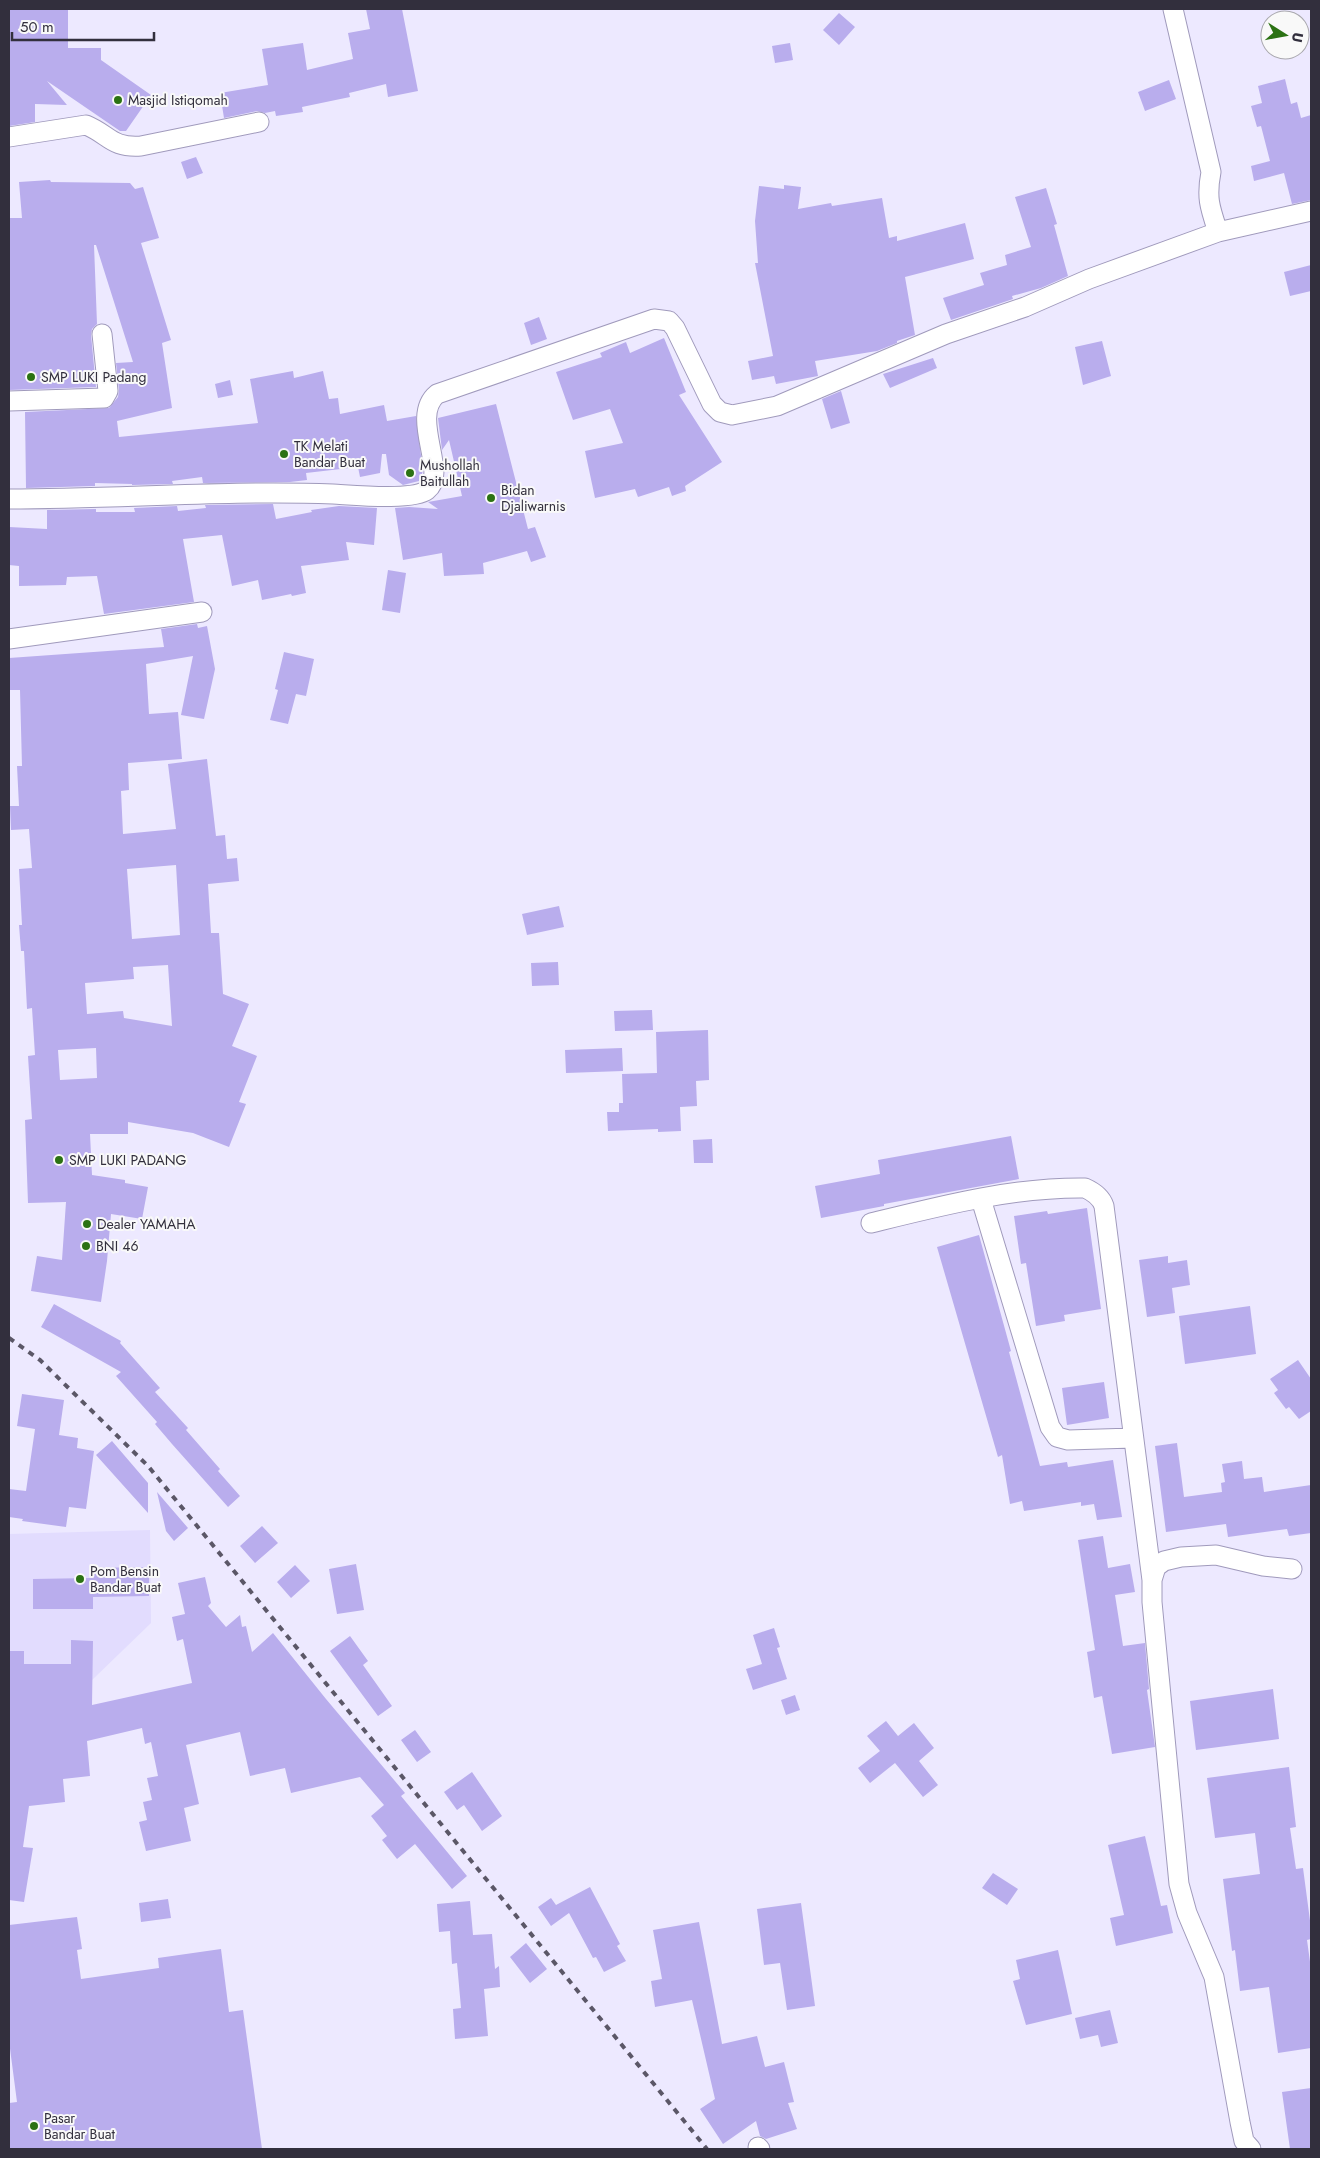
<svg xmlns="http://www.w3.org/2000/svg" width="1320" height="2158" font-family="Jost,sans-serif">
	<style>
		.built { fill: #e2dcfe }
		.building { fill: #b9aded; fill-rule: evenodd }
		.lines { fill: none; stroke-linecap: round; stroke-linejoin: round }
		.minor-casing { stroke: #a09abc; stroke-width: 21 }
		.minor { stroke: #fff; stroke-width: 19 }
		.rail { stroke: #5b5767; stroke-width: 4; stroke-dasharray: 6 6; stroke-linecap: butt }
		.poi-dot { fill: #2b7213; stroke: #f9f9f9; stroke-width: 2 }
		.labels { text-anchor: middle; dominant-baseline: central; stroke-width: 4; stroke-linejoin: round; paint-order: stroke }
		.poi-label { font-size: 14px; fill: #322f3d; stroke: #f9f9f9; text-anchor: start }
	</style>
	<rect width="100%" height="100%" fill="#ede9ff"/>
	<path class="built" d="M150,1530L151,1623L92,1680H29L9,1676V1534Z"/>
	<path class="building" d="M9,9H68V48H101V60L151,95L126,131H120L47,81L67,105L35,104V122L9,126Z
		M366,9H402L418,91L388,97L386,84L349,93L350,97L302,107L303,112L276,116L275,111L265,113L257,111L224,118L220,93L268,85L262,49L303,43L307,70L353,59L348,33L370,29Z
		M839,13L855,27L839,45L823,30Z
		M790,43L793,60L775,63L772,46Z
		M1285,79L1291,104L1297,102L1301,118L1311,115V200L1292,204L1284,173L1254,181L1251,166L1270,161L1261,126L1257,127L1251,106L1262,103L1258,86Z
		M1169,80L1176,99L1145,111L1138,92Z
		M196,157L203,173L187,179L181,162Z
		M50,180L51,182L130,183L135,189L143,187L159,238L141,243L171,340L162,343L172,408L117,421L119,437L258,423L250,379L293,371L294,378L323,371L329,399L338,398L340,414L384,405L387,421L416,416L423,471L419,481L403,485L389,475L386,454H382L380,473L360,477L358,467L306,473L307,480L290,482L203,483L202,477L172,481L173,484L132,485V484L95,483V486L26,488L25,412L109,408L118,397L119,390L116,363L133,362L96,245H94L97,324L92,329L91,335L96,387L9,390V218H22L19,182Z
		M784,185L801,187L798,209L831,203L832,206L882,198L889,238L897,236V241L965,223L974,259L905,277L915,335L897,341V343L877,351L815,361L818,376L776,384L774,376L752,380L748,361L773,356L755,263H758L755,221L759,186L784,189Z
		M1046,188L1057,224L1054,225L1068,276L1041,288L1012,296L1013,299L951,320L943,298L984,285L980,273L1007,265L1005,255L1031,247L1015,197Z
		M1311,265V291L1290,296L1284,272Z
		M539,317L547,339L531,345L524,323Z
		M664,338L686,392L679,395L722,462L685,486L686,491L672,496L669,487L638,497L635,489L595,498L585,451L623,443L610,409L573,420L556,372L602,357L600,353L626,342L630,353Z
		M1102,341L1111,376L1083,385L1075,347Z
		M933,358L937,368L890,388L883,374Z
		M230,380L233,395L218,398L215,384Z
		M841,391L850,423L831,429L822,399Z
		M496,404L528,529L535,527L546,557L531,562L527,551L483,563L484,574L444,576L442,553L403,560L395,508L409,507L438,509L428,502L462,496L449,440L442,450L438,418Z
		M273,504L276,519L312,512L311,510L339,506L377,508L374,545L346,542L349,560L301,566L306,593L292,596L291,594L262,600L258,580L232,586L222,535L183,539L194,602L104,614L97,576L67,577L66,585L19,586V566L9,565V527L47,529V510L96,509V512H135L134,508L177,506L178,511L206,508L205,505Z
		M388,570L406,573L400,613L382,610Z
		M197,624L198,628L207,626L215,669L204,719L181,715L193,656L146,664L149,714L178,712L182,759L128,763L129,790L121,791L123,834L176,829L168,764L207,759L216,836L225,835L227,859L237,858L239,881L208,884L211,933H219L223,994L249,1004L232,1046L257,1056L239,1102L246,1104L229,1147L193,1133L128,1122V1134H90L92,1175L125,1180V1183L148,1187L142,1219L111,1214L107,1261L101,1302L31,1291L37,1256L62,1260L66,1202L28,1203L25,1120L32,1119L28,1056L35,1055L32,1008L27,1009L24,951H21L19,925H22L19,869L32,868L29,829L11,830L10,806H19L17,766H22L20,690H10L9,658L164,647L161,629ZM176,865L180,935L132,939L127,869ZM168,965L172,1026L124,1018L123,1011L87,1014L85,983L134,979L133,967ZM96,1048L97,1078L60,1080L58,1050Z
		M284,652L314,659L306,696L296,694L288,724L270,720L278,690L275,689Z
		M559,906L564,927L527,935L522,914Z
		M558,962L559,985L532,986L531,963Z
		M652,1010L653,1030L615,1031L614,1011Z
		M708,1030L709,1080L696,1081L697,1106L680,1107L681,1131L658,1132V1129L608,1131L607,1112H619V1103H623L622,1074L657,1073L656,1032Z
		M622,1048L623,1071L566,1073L565,1050Z
		M1011,1136L1019,1179L884,1204V1206L821,1218L815,1186L880,1174L878,1160Z
		M712,1139L713,1163H694L693,1140Z
		M1087,1208L1101,1309L1064,1315L1065,1321L1036,1326L1026,1263L1021,1264L1014,1216L1047,1211L1048,1214Z
		M979,1235L1011,1351L1009,1352L1040,1466L1067,1462L1068,1467L1113,1460L1122,1517L1097,1520L1094,1504L1081,1506V1502L1024,1511L1022,1501L1010,1504L1002,1455L998,1457L937,1247Z
		M1168,1256V1263L1187,1260L1190,1285L1172,1288L1175,1313L1147,1317L1139,1260Z
		M54,1304L121,1341L120,1343L160,1388L155,1392L188,1428L186,1430L220,1469L218,1471L240,1496L228,1507L172,1444L155,1424L157,1422L116,1376L121,1372L41,1327Z
		M1250,1306L1256,1354L1185,1364L1179,1316Z
		M1298,1360L1311,1379V1411L1299,1419L1289,1407L1286,1409L1274,1393L1278,1390L1270,1379Z
		M1104,1382L1109,1418L1067,1425L1062,1388Z
		M22,1394L64,1400L59,1435L78,1438L77,1448L94,1451L86,1509L69,1507L66,1527L22,1521L23,1519L9,1517V1489L26,1491L35,1429L17,1426Z
		M112,1441L148,1483V1513L96,1455Z
		M1177,1443L1184,1497L1222,1492L1221,1483L1225,1482L1222,1464L1242,1461L1244,1479L1262,1477L1264,1492L1311,1485V1533L1289,1536L1287,1529L1228,1537L1226,1524L1166,1532L1155,1446Z
		M157,1492L188,1528L174,1541L166,1531Z
		M262,1526L278,1543L255,1563L240,1546Z
		M1103,1536L1108,1568L1130,1564L1135,1592L1115,1595L1123,1646L1145,1643L1149,1689L1147,1690L1155,1747L1112,1754L1102,1696L1094,1698L1087,1652L1095,1650L1078,1540Z
		M356,1564L364,1610L337,1614L329,1569Z
		M295,1565L310,1581L291,1598L277,1582Z
		M149,1567V1596L93,1597V1609H33V1579L91,1578V1568Z
		M205,1577L211,1603L208,1606L226,1627L240,1615L242,1627L246,1626L252,1652L273,1633L326,1699L405,1793L401,1796L467,1876L452,1889L415,1844L397,1859L382,1840L387,1836L371,1816L384,1805L360,1777L291,1793L285,1768L250,1776L240,1732L186,1745L199,1804L184,1808L191,1841L146,1851L139,1822L147,1820L143,1802L152,1800L147,1778L158,1776L151,1742L145,1744L142,1728L87,1741L90,1776L63,1779L65,1802L29,1806L23,1847L33,1848L24,1902L9,1900V1651H24V1664H71V1640L93,1641L92,1705L192,1683L183,1639L177,1641L172,1617L185,1614L178,1583Z
		M774,1628L780,1647L777,1648L787,1679L753,1690L746,1669L762,1664L753,1635Z
		M350,1636L368,1661L363,1665L392,1706L378,1716L330,1651Z
		M1273,1689L1279,1739L1196,1750L1190,1701Z
		M795,1695L800,1710L786,1715L781,1700Z
		M886,1721L898,1736L914,1723L934,1748L919,1761L938,1785L923,1797L895,1763L870,1783L858,1768L880,1751L867,1736Z
		M415,1730L431,1752L417,1762L401,1740Z
		M1289,1767L1296,1827L1290,1828L1296,1869L1303,1868L1311,1928V1939L1307,1940L1311,1969V2048L1278,2053L1269,1987L1240,1991L1235,1950L1232,1951L1223,1879L1260,1874L1255,1833L1215,1838L1207,1778Z
		M472,1772L502,1816L482,1831L464,1805L457,1810L444,1792Z
		M1145,1836L1161,1906L1167,1905L1173,1933L1116,1946L1110,1918L1124,1915L1108,1845Z
		M993,1873L1018,1889L1007,1905L982,1888Z
		M590,1887L620,1944L617,1946L626,1961L604,1972L596,1957L593,1958L569,1913L551,1926L538,1907L551,1898L556,1905Z
		M168,1899L171,1918L141,1922L139,1903Z
		M470,1901L473,1935L492,1934L495,1969L499,1966L500,1987L484,1989L488,2036L455,2039L453,2009L461,2008L457,1963L452,1964L450,1931L439,1932L437,1904Z
		M801,1903L815,2006L787,2010L780,1963L764,1965L757,1909Z
		M77,1917L82,1949L77,1950L81,1979L159,1968L158,1958L221,1949L229,2012L243,2010L262,2149H9V2103L17,2102L9,2041V1925Z
		M699,1922L722,2044L757,2036L765,2067L784,2062L794,2102L788,2103L797,2129L766,2139L760,2136L756,2121L723,2144L700,2109L715,2099L692,2000L655,2007L651,1981L662,1979L653,1930Z
		M526,1943L547,1969L530,1983L510,1957Z
		M1058,1950L1072,2014L1026,2025L1013,1981L1020,1979L1016,1960Z
		M1110,2010L1118,2043L1101,2047L1098,2035L1080,2039L1075,2018Z
		M1311,2088V2149H1290L1282,2092Z"/>
	<g class="lines">
		<defs>
			<path id="minor" d="M1173,9L1211,172C1206,198 1210,208 1218,232
				M9,137L86,125C110,135 111,148 141,146L259,122
				M9,401L104,398L108,391L102,334
				M9,499C117,499 225,490 333,494C353,495 413,501 427,490C449,473 409,417 437,394L654,319L669,321L675,328L712,404L720,412L732,415L777,406L946,334L1025,307L1089,279L1218,232L1311,211
				M9,639L202,612
				M981,1199L1050,1427L1057,1437L1068,1440L1133,1438
				M871,1223C940,1206 1013,1187 1085,1188C1094,1192 1101,1197 1104,1206L1152,1580
				M758,2147L760,2149
				M1251,2149L1244,2141L1240,2122L1214,1977L1187,1913L1179,1884L1152,1602V1580L1156,1567L1164,1561L1181,1557L1216,1555L1263,1566L1292,1569"/>
		</defs>
		<use href="#minor" class="minor-casing"/>
		<use href="#minor" class="minor"/>
		<path class="rail" d="M9,1338L40,1360L148,1466L707,2149"/>
	</g>
	<g class="poi-dot">
		<circle cx="118" cy="100" r="5"/>
		<circle cx="31" cy="377" r="5"/>
		<circle cx="284" cy="454" r="5"/>
		<circle cx="410" cy="473" r="5"/>
		<circle cx="491" cy="498" r="5"/>
		<circle cx="59" cy="1160" r="5"/>
		<circle cx="87" cy="1224" r="5"/>
		<circle cx="86" cy="1246" r="5"/>
		<circle cx="80" cy="1579" r="5"/>
		<circle cx="34" cy="2126" r="5"/>
	</g>
	<g class="labels">
		<g class="poi-label">
			<text x="128" y="100">Masjid Istiqomah</text>
			<text x="41" y="377">SMP LUKI Padang</text>
			<text x="294" y="446">TK Melati<tspan x="294" dy="16">Bandar Buat</tspan></text>
			<text x="420" y="465">Mushollah<tspan x="420" dy="16">Baitullah</tspan></text>
			<text x="501" y="490">Bidan<tspan x="501" dy="16">Djaliwarnis</tspan></text>
			<text x="69" y="1160">SMP LUKI PADANG</text>
			<text x="97" y="1224">Dealer YAMAHA</text>
			<text x="96" y="1246">BNI 46</text>
			<text x="90" y="1571">Pom Bensin<tspan x="90" dy="16">Bandar Buat</tspan></text>
			<text x="44" y="2118">Pasar<tspan x="44" dy="16">Bandar Buat</tspan></text>
		</g>
	</g>
	<rect width="1320" height="2158" fill="none" stroke="#322f3d" stroke-width="20"/>
	<g transform="translate(1285 35) rotate(101)"><circle r="24" fill="#f9f9f9" stroke="#a9a8ae"/>
	<path d="M0-4L9 19L0 12L-9 19Z" fill="#2b7213"/>
	<text y="-8" font-size="14" font-weight="bold" text-anchor="middle" fill="#322f3d">U</text>
	</g>
	<path d="M12 32v8h142v-8" fill="none" stroke="#322f3d" stroke-width="2.5"/>
	<text x="20" y="32" font-size="15" fill="#322f3d" stroke="#f9f9f9" stroke-width="4" paint-order="stroke">50 m</text>
</svg>
